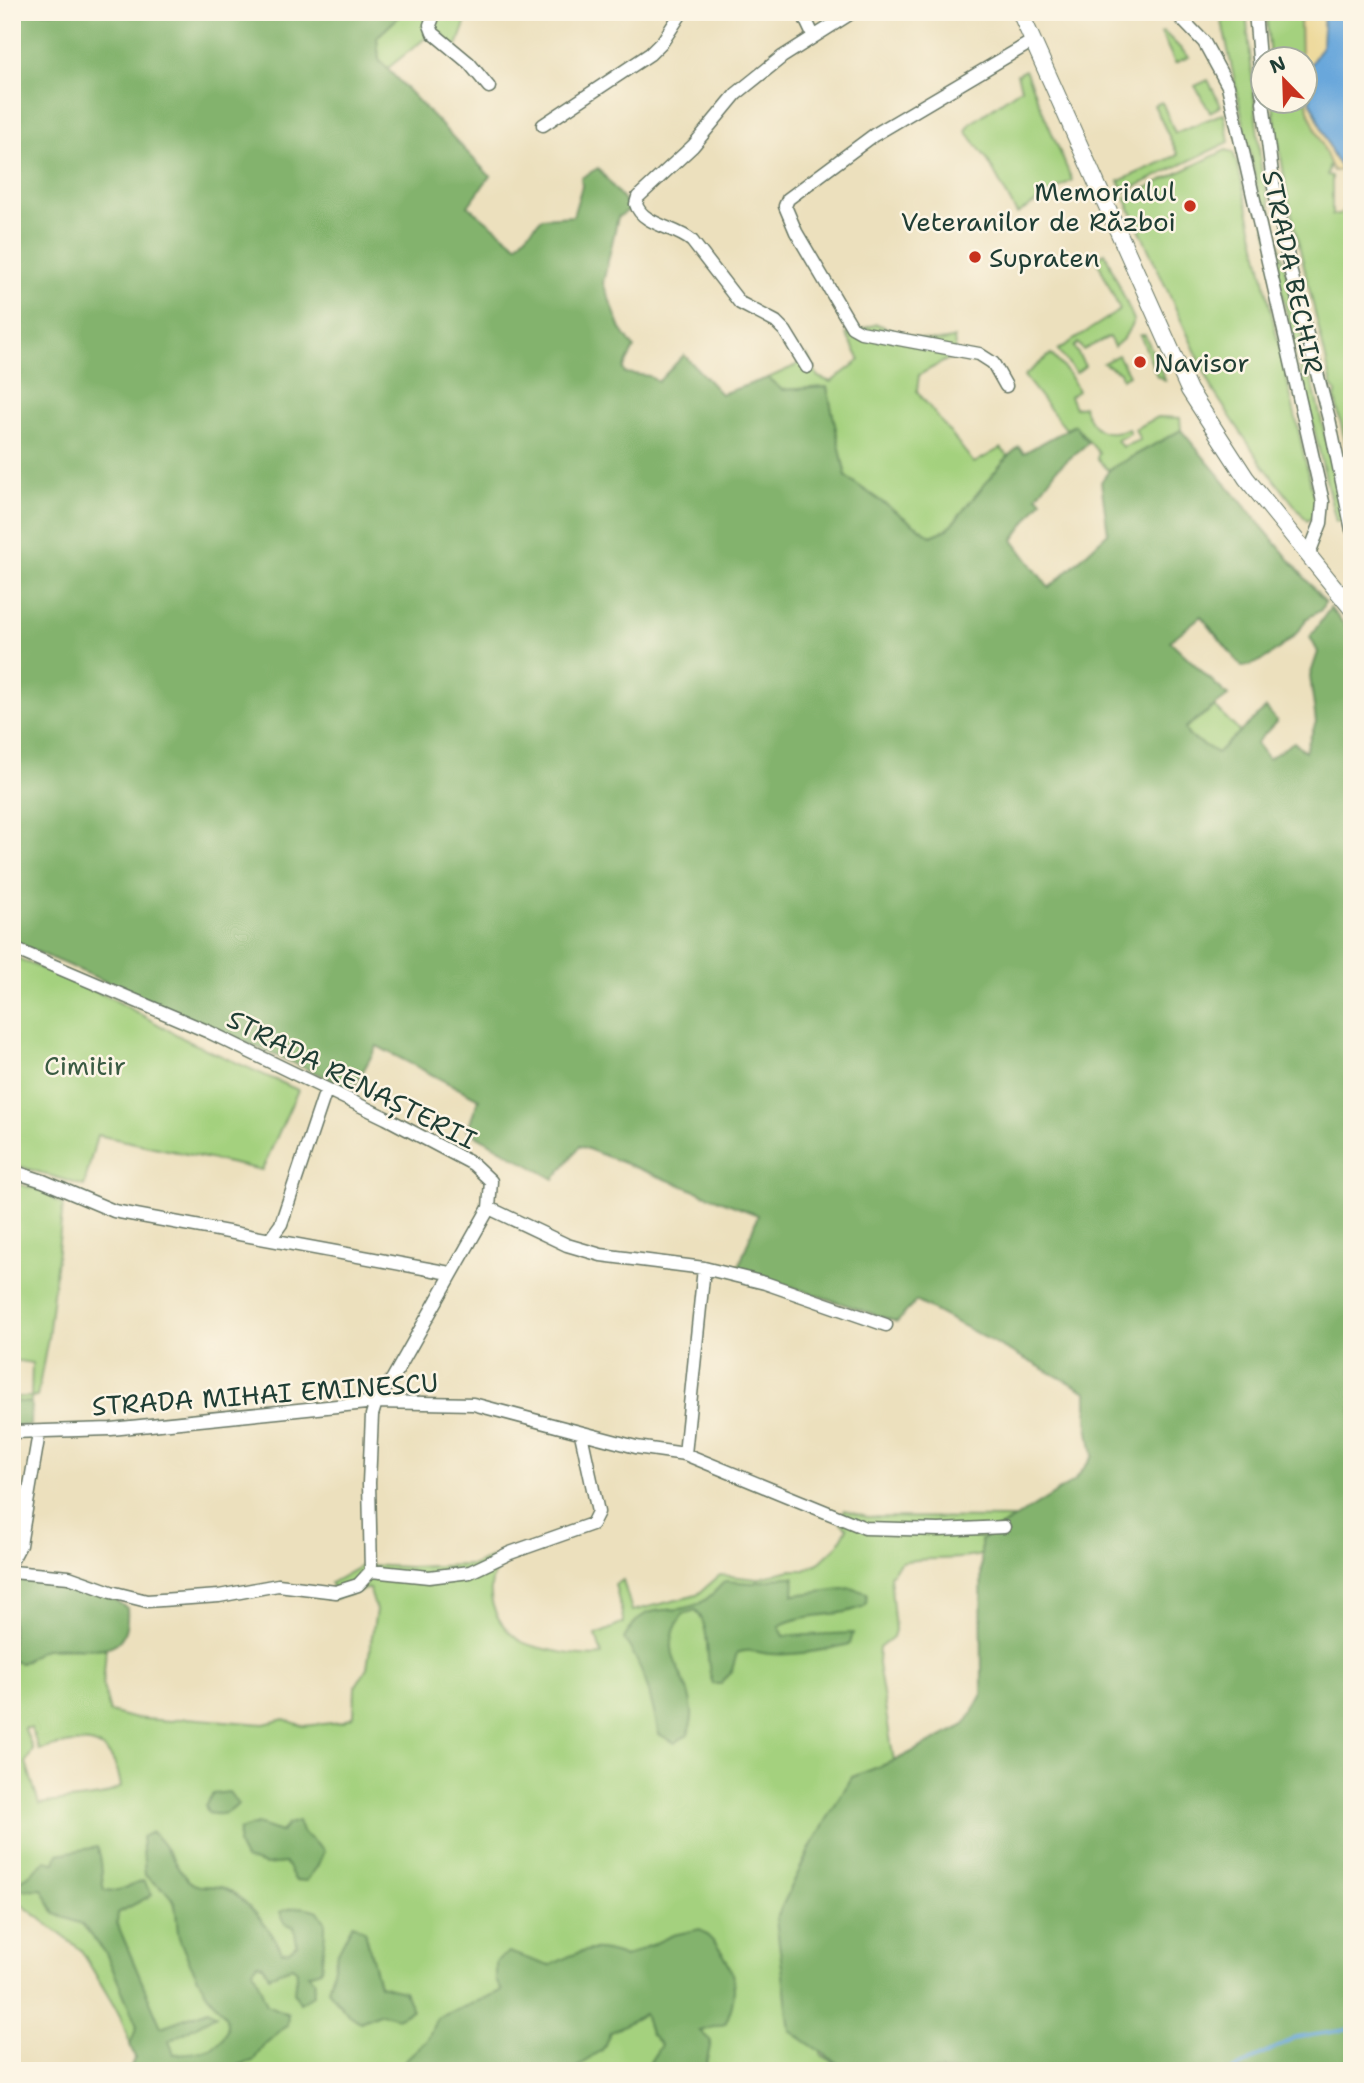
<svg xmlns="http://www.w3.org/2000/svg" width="1364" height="2083" font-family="'Shantell Sans',sans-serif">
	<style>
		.green { fill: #a4d17e; stroke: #628759; stroke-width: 2; fill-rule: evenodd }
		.forest { fill: #83b36d; stroke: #517850; stroke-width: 2 }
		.sand { fill: #eeda9e; stroke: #868c69; stroke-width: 2 }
		.water { fill: #69a7db; stroke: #447288; stroke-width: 2 }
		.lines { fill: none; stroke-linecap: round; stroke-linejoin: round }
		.stream { stroke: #69a7db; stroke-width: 3.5 }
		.minor-casing { stroke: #677664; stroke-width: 15 }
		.major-casing { stroke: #677664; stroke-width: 18 }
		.minor { stroke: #fff; stroke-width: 12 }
		.major { stroke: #fff; stroke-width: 16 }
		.poi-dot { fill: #c8321e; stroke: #fcf5e5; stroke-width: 2.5 }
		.labels { text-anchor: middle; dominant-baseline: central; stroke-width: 5; stroke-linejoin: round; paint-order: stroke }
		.poi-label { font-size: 26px; fill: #1f3d34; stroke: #fcf5e5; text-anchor: start }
		.street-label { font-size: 26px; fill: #1f3d34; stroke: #fcf5e5 }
		.park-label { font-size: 26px; fill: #3a5b43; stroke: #fcf5e5 }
	</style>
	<rect width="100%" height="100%" fill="#fcf5e5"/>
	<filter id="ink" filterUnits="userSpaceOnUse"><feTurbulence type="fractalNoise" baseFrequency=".0143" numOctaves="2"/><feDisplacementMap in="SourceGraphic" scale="14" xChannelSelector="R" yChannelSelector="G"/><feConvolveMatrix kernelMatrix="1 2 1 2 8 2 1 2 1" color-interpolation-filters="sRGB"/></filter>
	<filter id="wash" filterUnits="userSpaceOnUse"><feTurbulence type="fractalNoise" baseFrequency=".00686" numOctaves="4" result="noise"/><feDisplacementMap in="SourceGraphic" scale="28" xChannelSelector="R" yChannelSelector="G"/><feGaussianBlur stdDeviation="1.57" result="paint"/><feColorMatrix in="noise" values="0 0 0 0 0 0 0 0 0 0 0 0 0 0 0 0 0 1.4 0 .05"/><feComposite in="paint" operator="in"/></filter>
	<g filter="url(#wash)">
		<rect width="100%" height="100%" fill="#ece0bd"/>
		<path class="green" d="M404,12H448L447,15L466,21L454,54L427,37L388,68L379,60L377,37Z
			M1220,12H1246L1261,168L1345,519L1336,522L1261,205Z
			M1266,12H1300L1301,59H1270Z
			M1164,32L1189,57L1175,63L1161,33Z
			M1025,70L1072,180L1017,214L987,159L966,131L970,124L1021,88L1017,74Z
			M1208,80L1221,106L1210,112L1195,86Z
			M1305,85L1308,110L1330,163L1327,175L1332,176V215H1340L1344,208L1352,238V469L1335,399L1336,392L1332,385L1287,194L1274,113L1273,102H1304Z
			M1162,102L1175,133L1224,113L1229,142L1124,192L1119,181L1178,155L1154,105Z
			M1226,150L1233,152L1238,166L1316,507L1313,517L1307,521L1262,464L1214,392L1125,198Z
			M1105,253L1134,320L1124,338L1114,347L1109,337L1083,350L1078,343L1074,347L1085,366L1076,373L1058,350L1120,310L1096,258Z
			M877,324C897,332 933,347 954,338L956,355L919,375L917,391L974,463L1001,448L1008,456L948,529L931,536L846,477L827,387L782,390L768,378L795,366L807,355L818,377L831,382L860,360L846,334Z
			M1140,335H1145L1165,380L1157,376Z
			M1051,354L1070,375L1078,391L1070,396L1075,408L1083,406C1093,431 1102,437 1128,429L1130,433L1117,440L1122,447L1140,440L1135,429L1158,417L1180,418L1181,430L1108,470L1097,458L1099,453L1075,425L1066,429L1024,376Z
			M1118,355L1129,375L1122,379L1120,372L1103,363Z
			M1215,707L1240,732L1217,753L1188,735L1185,728Z
			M12,956L111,998L190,1042L298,1090L262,1170L97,1135L84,1186L12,1164Z
			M12,1183L51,1192L53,1199L63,1205L48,1338L37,1397H31V1403L12,1402V1386L13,1397H31L32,1363L12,1360Z
			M844,1510L866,1517L1013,1518L981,1540V1555C954,1562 928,1556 901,1562L890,1575L895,1630L893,1637L879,1648L878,1664L894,1761L852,1777L821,2055L849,2071H129L135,2057L120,2016L81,1950L12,1897V1661L21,1663L41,1649L106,1648L103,1686L110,1712L132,1718L171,1721L186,1718L264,1724L284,1719L303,1726L342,1722L354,1716L355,1687L367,1668L376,1610L369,1588L334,1599L331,1583L363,1565L409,1567L473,1565L492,1557L497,1568C483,1594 494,1621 517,1639C531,1649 585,1658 602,1655L596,1635L624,1623L615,1584L623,1580L632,1611L697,1595L720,1575L757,1579L790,1570H805L820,1562L837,1546L847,1528L841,1523ZM24,1728H31L39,1750C82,1739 113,1732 121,1787L101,1796L39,1804L26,1762L33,1750Z"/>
		<path class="forest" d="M12,12H404L377,37L379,60L490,176L468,206L517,245L542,218L573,216L582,186L581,178L598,168L631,209L618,217L603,283L621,329L634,348L623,369L625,373L649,376L658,382L684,355L721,394L768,378L782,390L827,387L846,477L931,536L948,529L1008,456L1019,447L1024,453L1075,425L1088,443L1057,469L1037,496L1042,500L1013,540L1049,588L1108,533L1101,482L1110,469L1181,430L1325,602L1321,610L1306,619C1299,636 1261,666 1242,667L1201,616L1170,641L1228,696L1185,728L1188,735L1217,753L1266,708L1277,721L1256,743L1268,759L1294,742L1305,752L1316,722L1310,676L1318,652L1310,637L1330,608L1352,633V2071H849L790,2031L776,1919L811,1846L852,1777L894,1761L965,1725L982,1694L981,1540L1074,1481L1093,1456L1087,1419V1392L916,1301L897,1322L738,1269L758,1215L580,1146L554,1179L467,1130L479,1099L377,1046L353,1089L12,941Z
			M12,1401L31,1403L30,1426L12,1425Z
			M786,1577H794L793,1595L851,1588L867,1593L866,1605C839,1619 806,1611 779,1626L784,1636L853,1633L850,1644C825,1650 797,1656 771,1654C757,1653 751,1648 737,1653L732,1670L721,1684H713C703,1660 713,1631 696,1610L683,1614C654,1656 690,1672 692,1712C693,1719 690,1727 688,1734L675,1743L659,1734C651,1699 645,1668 624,1639C647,1595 666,1619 700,1603C710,1598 717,1589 725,1581L753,1583Z
			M12,1578C55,1579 92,1582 127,1608C131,1668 81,1642 45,1649C37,1651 29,1659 21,1663L12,1661Z
			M229,1792L238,1804C229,1814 221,1816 208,1813L205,1805L213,1794Z
			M298,1821L302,1832L324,1851L317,1867L306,1881L295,1880L286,1863L265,1865L245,1859L238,1845L239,1830L257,1824L281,1832L288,1824Z
			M152,1832C168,1846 174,1865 188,1880C200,1891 212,1883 224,1888C245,1896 273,1932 282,1952L289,1951L297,1944L294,1927L285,1923L280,1912C294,1906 304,1906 318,1911L325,1922V1932L321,1970L308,1974L315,1981L313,1995L300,2003L294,1992L297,1971L292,1967L269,1976L263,1965L258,1963L253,1969L267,2005L288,2014L287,2025L265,2044L253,2061L218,2071H129L135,2057L130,2045L137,2026L106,1953L82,1924L55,1914L42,1889L21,1890L18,1883L46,1861L55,1862L58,1854L97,1847C104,1861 100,1874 104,1890L117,1891L143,1881L152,1895L118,1913L117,1923L161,2027L208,2010L216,2015L169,2041L174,2054C191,2053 219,2053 226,2032C232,2014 212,2004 205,1991C196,1974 185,1956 179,1937C176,1927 178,1909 173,1900C167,1889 154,1885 145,1875L142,1837Z
			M353,1923L365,1931L379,1985L404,1991L413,2010L397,2018L381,2013L360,2022L347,2013L328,1990L337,1954Z
			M700,1929C732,1956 744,1985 725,2024L700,2031L711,2041L705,2071L683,2067L652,2071L650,2062L661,2045L650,2033L644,2014L610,2033L603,2049L572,2071H401L404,2061L427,2040L437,2018L502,1991L496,1981V1962L509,1952L549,1966C579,1951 593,1943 625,1957L673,1935Z"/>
		<path class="sand" d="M1300,12H1324L1322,46L1307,70L1311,102L1334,158L1343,170L1333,171L1308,110L1304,60L1301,59Z"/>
		<path class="water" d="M1324,12H1352V209L1343,170L1334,158L1311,102L1307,70L1322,46Z"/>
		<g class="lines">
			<path class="stream" d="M1232,2071L1294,2038L1352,2029"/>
		</g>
	</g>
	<g filter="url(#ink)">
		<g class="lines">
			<defs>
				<path id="minor" d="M435,12L430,25L433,33L469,63L489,87
					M802,12L813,35
					M1175,12L1204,42L1228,86L1323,502L1321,523L1308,556
					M1255,12L1262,93
					M1263,102L1273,182L1291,273L1329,419L1352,530
					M543,125L650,54L663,41L682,12
					M807,367L785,331L776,322L740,303L692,241C676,227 642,225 636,204L638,197L693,146L736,94L782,57L853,12
					M1006,386L993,363L979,354L861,332L852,327L796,232L785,206L788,199L874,135L1033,41
					M12,948L209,1032L386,1118L473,1164L491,1181L489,1208L393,1378L376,1402L372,1415L369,1483L371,1571
					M12,1171L43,1181L114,1211L450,1273
					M489,1208L567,1245L601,1255L704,1268L765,1283L886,1325
					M271,1238L281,1224L326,1090
					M12,1432L111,1429L376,1402L473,1404L636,1447L685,1454L865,1528L939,1530L1004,1527
					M685,1454L704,1268
					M12,1560L20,1545L39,1433
					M12,1572L69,1577L111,1592L147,1601L219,1596L278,1585L336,1592L358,1585L371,1571L429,1577L470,1572L510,1553L592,1524L598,1512L581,1434"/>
				<path id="major" d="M1020,12L1189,390L1246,478L1352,609"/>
			</defs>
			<use href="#minor" class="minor-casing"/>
			<use href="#major" class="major-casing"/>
			<use href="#minor" class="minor"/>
			<use href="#major" class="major"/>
		</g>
	</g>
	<g class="poi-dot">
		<circle cx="1190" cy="206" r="7"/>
		<circle cx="975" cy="257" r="7"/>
		<circle cx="1140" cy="362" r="7"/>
	</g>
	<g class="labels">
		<g class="poi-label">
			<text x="1176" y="191" text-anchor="end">Memorialul<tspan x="1176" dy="30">Veteranilor de Război</tspan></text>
			<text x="989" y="257">Supraten</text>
			<text x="1154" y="362">Navisor</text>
		</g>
		<g class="street-label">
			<text transform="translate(1293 272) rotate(78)">STRADA BECHIR</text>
			<text transform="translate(352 1079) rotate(27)">STRADA RENAȘTERII</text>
			<text transform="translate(265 1394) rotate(-4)">STRADA MIHAI EMINESCU</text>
		</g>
		<g class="park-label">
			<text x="85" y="1065">Cimitir</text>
		</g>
	</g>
	<rect width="1364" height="2083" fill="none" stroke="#fcf5e5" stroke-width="42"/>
	<g transform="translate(1284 80) rotate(337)"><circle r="33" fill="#fcf5e5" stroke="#a4ab9e" stroke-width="2"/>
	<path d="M0-5L12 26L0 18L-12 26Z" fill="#c8321e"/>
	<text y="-10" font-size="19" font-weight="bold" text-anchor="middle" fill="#1f3d34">N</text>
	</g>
</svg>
